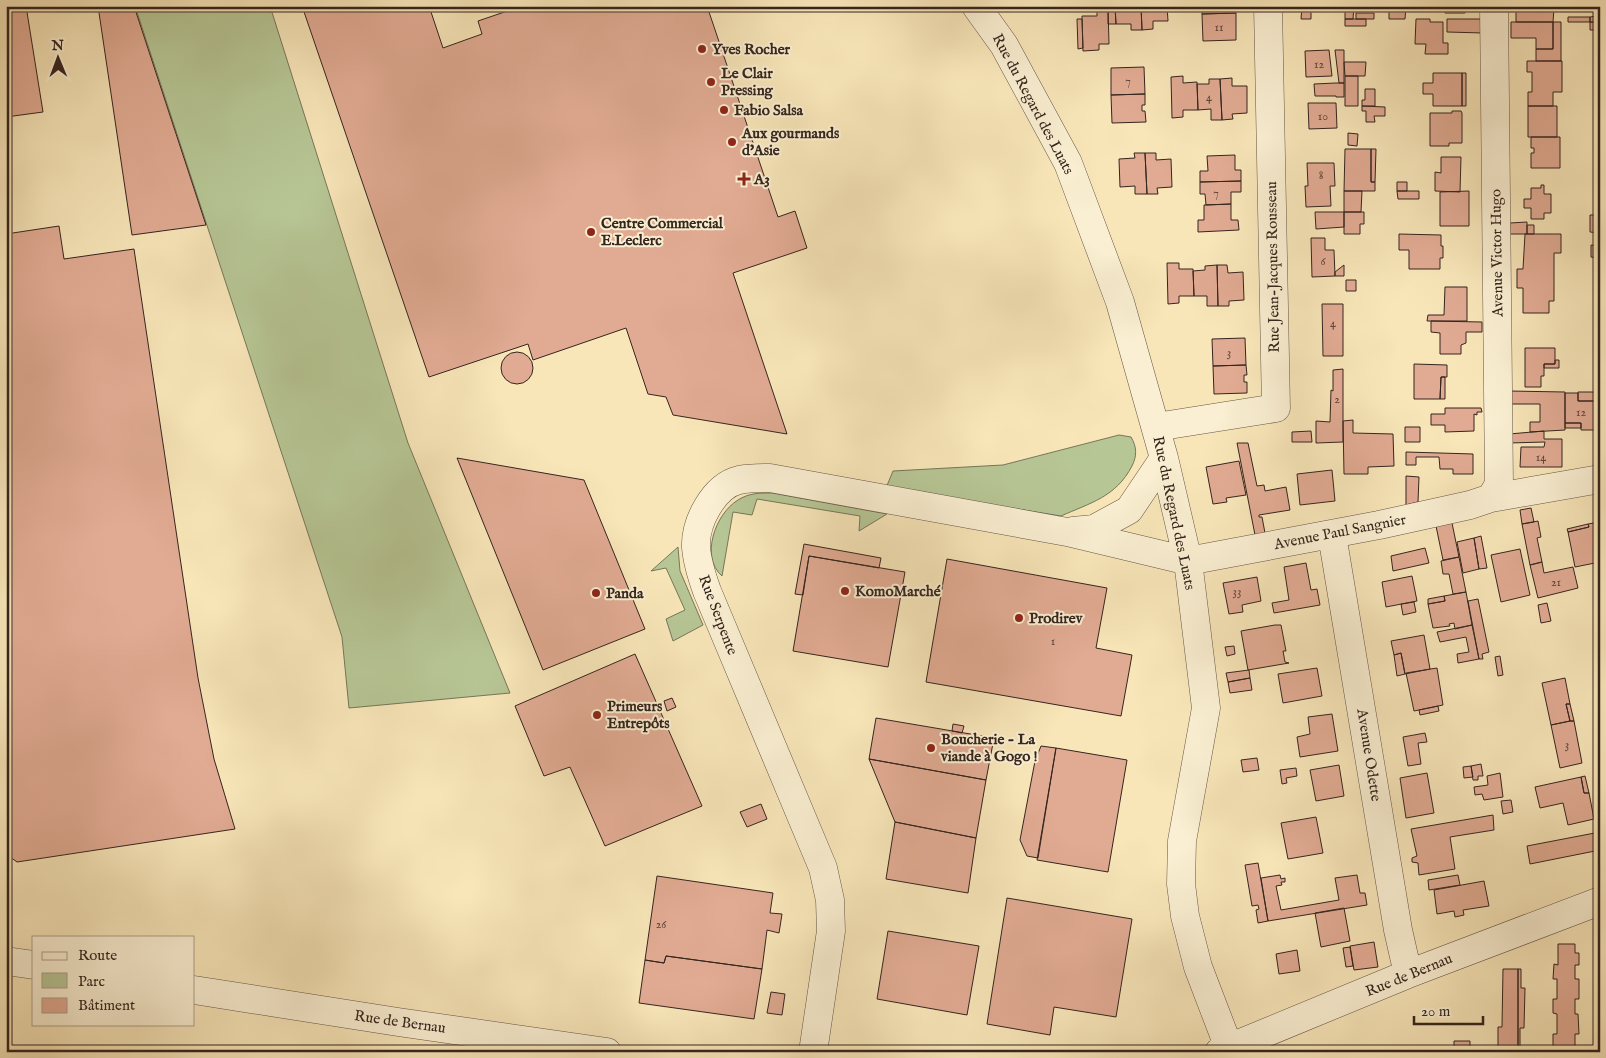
<svg xmlns="http://www.w3.org/2000/svg" width="1606" height="1058" font-family="'IM FELL English',serif">
	<style>
		.green { fill: #b7c695; stroke: #76765a }
		.building { fill: #e1ab93; stroke: #35251e }
		.lines { fill: none; stroke-linecap: round; stroke-linejoin: round }
		.minor-casing { stroke: #665545; stroke-width: 29 }
		.minor { stroke: #faefd2; stroke-width: 28 }
		.poi-dot { fill: #8f2418; stroke: #faefd2; stroke-width: 2 }
		.labels { text-anchor: middle; dominant-baseline: central; stroke-width: 4; stroke-linejoin: round; paint-order: stroke }
		.number-label { font-size: 12px; fill: #60463b }
		.poi-label { font-size: 15px; font-weight: bold; fill: #35251e; stroke: #faefd2; text-anchor: start }
		.street-label { font-size: 15px; fill: #35251e; stroke: #faefd2 }
	</style>
	<rect width="100%" height="100%" fill="#f8e6b9"/>
	<filter id="stains"><feTurbulence type="fractalNoise" baseFrequency=".004" numOctaves="4"/><feColorMatrix values="0 0 0 0 .2 0 0 0 0 .09 0 0 0 0 .02 0 0 0 .5 -.17"/></filter>
	<radialGradient id="worn" r=".72"><stop offset=".6" stop-color="#630" stop-opacity="0"/><stop offset="1" stop-color="#630" stop-opacity=".3"/></radialGradient>
	<path class="green" d="M135,6H270L408,443L510,693L349,708L342,637Z
		M1119,435L1131,437C1137,447 1137,456 1132,466C1116,497 1090,503 1061,516L886,488L893,471L1003,465Z
		M772,493L887,514L859,531L860,516L757,499L752,515L733,512L722,576C700,557 715,514 738,500C749,493 759,493 772,493Z
		M678,547L680,571L703,625L673,641L666,619L685,610L666,568L651,571Z"/>
	<path class="building" d="M6,6H26L43,112L6,117Z
		M98,6H134L206,225L132,235Z
		M302,6H429L443,48L482,34L478,21L522,6H549L551,11L564,6H707L778,217L795,211L807,248L733,273L787,434L673,415L666,397L648,394L626,328L533,360L528,344L429,377Z
		M1141,6H1167L1168,21H1153V29L1142,30Z
		M1141,6L1142,30H1131V24H1116L1115,6Z
		M1202,6H1236V13L1202,14Z
		M1302,6H1311V19H1301Z
		M1345,6H1354L1353,19H1345Z
		M1389,6H1406L1405,19H1389Z
		M1445,6H1466L1465,13H1445Z
		M1513,6H1551V8H1554L1553,22H1516V9H1513Z
		M1598,6H1600V22H1590V17L1597,16Z
		M1097,7H1108L1109,44H1099V50L1083,51L1082,16H1097Z
		M1108,7H1115L1116,24H1108Z
		M1236,13V40L1203,41L1202,14Z
		M1356,13H1374V19H1356Z
		M1568,17H1590V22H1568Z
		M1077,19H1082L1083,48L1078,49Z
		M1345,19H1366V26H1345Z
		M1416,19H1430V22H1443V43H1448V54H1425L1426,44H1415Z
		M1447,19H1483V33L1447,32Z
		M1511,22H1553V49H1536V38H1511Z
		M1553,22H1561V61H1536V49H1553Z
		M1590,22H1600V61H1597L1599,30H1590Z
		M1329,50L1332,76L1306,77L1305,51Z
		M1335,50H1344V83H1339Z
		M1527,61H1562V92H1553V106H1528V92H1532V72H1527Z
		M1344,62H1366L1365,76H1345Z
		M1144,67L1145,94L1111,95V68Z
		M1433,73H1462V106H1433V94H1423V83H1433Z
		M1462,73H1466V106H1462Z
		M1183,76V83L1197,82L1198,110H1183V117L1172,118L1171,77Z
		M1345,76H1358V106H1345Z
		M1232,78V86H1247V113L1232,114L1233,119L1222,120L1220,79Z
		M1209,79H1220L1222,120H1211V109L1198,110L1197,84H1209Z
		M1336,83H1344V97H1336V96H1315L1314,84Z
		M1365,89H1375V106H1362V100H1365Z
		M1145,94V105H1142V111H1145L1146,122L1112,123L1111,95Z
		M1308,103H1336L1337,128L1309,129Z
		M1362,106L1385,107V116H1374L1375,122H1366V111H1362Z
		M1528,106H1557V137H1528Z
		M1452,111H1461L1462,113V143H1449V146H1430V113H1452Z
		M1348,133L1358,134L1357,146L1348,145Z
		M1531,137H1560V168H1531V153H1534V148H1531Z
		M1345,149H1371V182H1375V191H1344Z
		M1371,149H1376L1375,182H1371Z
		M1134,153H1145L1147,194H1135V186L1120,187L1119,159L1135,158Z
		M1145,153H1156V160L1171,159L1172,187L1157,188L1158,194H1147Z
		M1235,155V170H1241V181L1200,182V171H1208L1207,156Z
		M1441,157H1461L1460,192L1435,191V172L1441,173Z
		M1307,163H1334L1335,186H1330L1331,206L1306,207L1305,186H1308Z
		M1241,181V192H1231V204L1206,205L1205,194H1200V182Z
		M1397,182H1407V191H1397Z
		M1541,185H1544V194H1551V213H1544V219H1531V208H1524V199H1531V188H1541Z
		M1344,191H1362L1361,212H1344Z
		M1397,191H1419V199H1398Z
		M1469,191V226H1440V192Z
		M1231,204V220H1238L1239,230L1198,232V220H1204V205Z
		M1315,212H1344V227L1316,229Z
		M1344,212H1364V224H1360V234H1344Z
		M1590,215H1600V233L1590,232Z
		M1527,222V234H1510V223Z
		M1527,225H1534V234H1527Z
		M59,226L64,259L134,249L198,678L214,759L235,829L17,862L6,854V234Z
		M1399,234L1441,235V246H1443V258H1440V269H1409V250H1399Z
		M1525,234H1561V253H1554V301H1549V313H1523V288H1517V269H1523Z
		M1311,238H1325V250H1334L1335,276L1312,277Z
		M1591,245L1600,246L1599,258L1591,257Z
		M1167,263H1179V269H1193L1194,296H1179V303L1168,304Z
		M1217,265H1227L1228,273L1243,272L1244,300L1229,301V306H1218Z
		M1217,265L1218,306H1207V296H1194L1193,271L1205,270V266Z
		M1344,265V276H1335V272Z
		M1346,280H1356V291H1346Z
		M1445,287H1467V321H1427L1428,315H1444Z
		M1322,304H1343V356H1323Z
		M1431,321L1482,322V332H1466V343L1461,345V354H1440V333L1431,332Z
		M1245,338L1246,365L1213,366L1212,339Z
		M1525,348H1555V364H1544V376H1541V387H1525Z
		M501 368a16 16 0 1 1 32 0a16 16 0 1 1-32 0Z
		M1555,360H1559V368H1544V364H1555Z
		M1414,364L1447,365V377H1441L1440,399H1414Z
		M1246,365L1247,375H1244V382H1247V393L1214,394L1213,366Z
		M1343,369V442L1316,443V421L1330,422L1331,390L1333,391V370Z
		M1441,377H1445V399H1440Z
		M1509,391L1565,392V430L1530,432V422H1540V404H1509Z
		M1578,392H1595V401H1578Z
		M1565,393H1578V401H1597V430H1581V423H1565Z
		M1445,408H1481L1482,412H1477V415L1474,414V431L1445,432V425H1431V414H1445Z
		M1353,420V433L1393,434L1394,466L1368,467V474H1344L1343,421Z
		M1565,423H1581V428H1565Z
		M1405,427H1420V442H1405Z
		M1311,431L1312,442H1292V432Z
		M1544,431V439H1562V467H1520L1521,447H1544L1545,442L1509,443V434Z
		M1237,443H1248L1257,486L1264,485L1265,491L1286,487L1290,510L1259,515V517H1262L1265,533L1255,535Z
		M1406,452L1473,454V474H1453V469H1440L1439,457H1416V465H1406Z
		M457,458L584,480L645,629L543,670Z
		M1239,461L1246,495L1226,498L1227,502L1213,504L1206,467Z
		M1332,470L1335,501L1300,505L1297,474Z
		M1406,476L1419,477L1418,502L1406,505Z
		M1531,508L1534,522L1522,524L1520,510Z
		M1538,521L1541,537L1537,538L1542,562L1530,565L1522,524Z
		M1600,522V562L1575,567L1568,532L1589,527L1588,524Z
		M1452,523L1459,557L1443,560L1436,526Z
		M1588,524L1589,527L1568,532L1567,529Z
		M1481,536L1487,568L1479,569L1474,538Z
		M1474,538L1479,569L1463,573L1457,542Z
		M804,544L881,558L879,568L809,556L803,595L795,594Z
		M1425,548L1429,563L1393,571L1391,556Z
		M1520,549L1530,595L1501,602L1491,555Z
		M809,556L905,572L888,667L793,651Z
		M1459,557L1466,592L1453,594L1449,574H1443L1441,561Z
		M947,559L1107,588L1096,648L1132,655L1121,716L926,682Z
		M1542,562L1544,573L1573,567L1578,588L1538,598L1530,565Z
		M1306,563L1311,590L1317,589L1320,605L1274,613L1272,603L1289,600L1284,567Z
		M1412,576L1417,601L1386,607L1382,582Z
		M1257,577L1261,601L1242,605L1243,612L1229,614L1223,583Z
		M1466,592L1472,625L1455,629L1454,623L1449,624L1450,626L1433,628L1428,604L1445,601L1444,596Z
		M1444,596L1445,601L1428,604V599Z
		M1478,599L1489,652L1482,654L1483,659H1479L1468,601Z
		M1414,602L1416,612L1403,615L1401,604Z
		M1547,603L1551,621L1541,623L1538,605Z
		M1275,625H1281L1286,651H1283L1285,662L1289,663L1248,670L1241,631Z
		M1472,625L1479,659L1458,663L1457,654L1469,652L1466,637L1440,642L1437,632Z
		M1424,635L1430,669L1405,674L1401,653L1394,655L1391,641Z
		M1234,646L1235,654L1227,656L1225,647Z
		M1401,653L1405,674L1397,676L1394,655Z
		M635,654L702,806L605,846L570,767L544,776L515,706Z
		M1500,656L1503,675L1498,676L1495,657Z
		M1317,668L1322,696L1283,703L1278,674Z
		M1437,668L1443,705L1414,711L1406,673Z
		M1249,670L1250,678L1228,682L1226,673Z
		M1250,678L1252,690L1230,693L1228,682Z
		M1565,678L1570,704H1566L1570,721L1551,725L1542,683Z
		M672,698L676,707L667,711L664,701Z
		M1566,704H1570L1574,721H1570Z
		M1438,706L1439,711L1420,715L1419,710Z
		M1332,714L1338,751L1300,757L1297,737L1310,734L1308,717Z
		M876,718L994,738L986,780L869,759Z
		M1570,721H1574L1582,763L1560,768L1551,725Z
		M953,724L964,726L962,733L952,731Z
		M1425,733L1427,742L1418,743L1421,764L1408,766L1403,737Z
		M1041,746L1056,748L1038,858L1027,856L1020,840L1035,761Z
		M1056,748L1127,760L1108,872L1037,860Z
		M1257,758L1259,770L1243,772L1241,760Z
		M869,759L986,780L976,838L895,822Z
		M1481,764L1483,776H1478V780H1473L1471,766Z
		M1339,765L1344,796L1316,801L1310,770Z
		M1471,766L1473,777L1464,778L1463,767Z
		M1296,768L1297,776L1286,778L1287,783L1282,784L1280,770Z
		M1427,773L1434,813L1406,818L1400,778Z
		M1500,773L1503,797L1484,800L1482,794L1475,795L1474,787L1488,785L1487,776Z
		M1585,776L1589,793H1584L1581,777Z
		M1581,777L1584,793H1589L1594,819L1568,825L1563,803L1540,808L1535,787Z
		M1511,800L1513,812L1503,814L1501,801Z
		M761,804L767,819L747,827L740,812Z
		M1493,815L1494,830L1450,837L1455,869L1419,875L1418,863L1412,862V858L1417,856L1411,829Z
		M1316,817L1323,853L1288,859L1281,823Z
		M895,822L976,838L968,893L886,879Z
		M1600,832V850L1530,864L1527,846Z
		M1258,863L1268,921L1258,923L1256,910L1259,909L1258,905L1252,906L1245,865Z
		M1280,875L1281,879L1285,878V882H1281L1282,885L1276,886L1281,910L1339,900L1335,878L1357,875L1360,893H1365L1367,905L1268,921L1261,878Z
		M1458,875L1460,885L1429,890L1428,880Z
		M657,876L773,893L770,913L782,914L779,933L767,930L762,969L666,956L664,963L645,960Z
		M1484,881L1489,906L1463,910L1464,915L1455,917L1454,911L1437,914L1434,890Z
		M1007,898L1132,919L1116,1017L1054,1007L1050,1035L987,1024Z
		M1344,908L1350,941L1321,947L1315,913Z
		M888,931L979,946L967,1015L877,999Z
		M1374,942L1378,967L1354,970L1350,946Z
		M1558,944H1575V953H1579V965H1575V979H1579V999H1575V1014H1578L1579,1034H1575V1048H1578V1052H1557V1049L1553,1048V1034H1557V1014L1553,1013V999H1557V979H1553L1554,964L1558,965Z
		M1350,947L1353,966L1346,967L1343,948Z
		M1297,950L1300,971L1279,974L1276,954Z
		M666,956L762,969L754,1019L639,1003L645,960L664,963Z
		M1503,969H1518V1052H1502V1048H1498V1027H1502Z
		M1518,969H1521V988H1525L1524,1028H1520V1047H1524V1052H1518Z
		M771,992L785,994L782,1015L767,1013Z
		M1454,1041H1470V1052H1454Z
		M1425,1048H1454V1052H1425Z"/>
	<g class="lines">
		<defs>
			<path id="minor" d="M976,6L1004,45L1068,163L1120,302L1164,458L1188,561L1206,708L1182,841L1181,884L1185,916L1198,967L1229,1048
				M1156,427L1276,408L1268,6
				M1491,498L1499,484L1494,6
				M1073,531L1094,529L1129,510L1164,458
				M1332,535L1398,930L1408,974
				M6,961L34,965
				M194,990L398,1022L607,1052
				M813,1052L831,931L830,900L823,868L707,591C702,577 697,562 696,547C695,522 714,486 739,480C749,478 760,478 770,478L1067,532L1188,561L1379,525L1470,505L1491,498L1600,479
				M1219,1052L1408,974L1600,901"/>
		</defs>
		<use href="#minor" class="minor-casing"/>
		<use href="#minor" class="minor"/>
	</g>
	<g class="poi-dot">
		<circle cx="702" cy="49" r="5"/>
		<circle cx="711" cy="82" r="5"/>
		<circle cx="724" cy="110" r="5"/>
		<circle cx="732" cy="142" r="5"/>
		<path d="M741.5 171.5h5v5h5v5h-5v5h-5v-5h-5v-5h5z"/>
		<circle cx="591" cy="232" r="5"/>
		<circle cx="845" cy="591" r="5"/>
		<circle cx="596" cy="593" r="5"/>
		<circle cx="1019" cy="618" r="5"/>
		<circle cx="597" cy="715" r="5"/>
		<circle cx="931" cy="748" r="5"/>
	</g>
	<g class="labels">
		<g class="number-label">
			<text x="1219" y="27">11</text>
			<text x="1319" y="64">12</text>
			<text x="1128" y="81">7</text>
			<text x="1209" y="97">4</text>
			<text x="1323" y="116">10</text>
			<text x="1321" y="175">8</text>
			<text x="1216" y="193">7</text>
			<text x="1323" y="261">6</text>
			<text x="1333" y="323">4</text>
			<text x="1229" y="352">3</text>
			<text x="1337" y="399">2</text>
			<text x="1581" y="412">12</text>
			<text x="1541" y="457">14</text>
			<text x="1556" y="582">21</text>
			<text x="1237" y="591">33</text>
			<text x="1053" y="641">1</text>
			<text x="1567" y="744">3</text>
			<text x="661" y="924">26</text>
		</g>
		<g class="poi-label">
			<text x="712" y="49">Yves Rocher</text>
			<text x="721" y="73">Le Clair<tspan x="721" dy="17">Pressing</tspan></text>
			<text x="734" y="110">Fabio Salsa</text>
			<text x="742" y="133">Aux gourmands<tspan x="742" dy="17">d'Asie</tspan></text>
			<text x="754" y="179">A3</text>
			<text x="601" y="223">Centre Commercial<tspan x="601" dy="17">E.Leclerc</tspan></text>
			<text x="855" y="591">KomoMarché</text>
			<text x="606" y="593">Panda</text>
			<text x="1029" y="618">Prodirev</text>
			<text x="607" y="706">Primeurs<tspan x="607" dy="17">Entrepôts</tspan></text>
			<text x="941" y="739">Boucherie - La<tspan x="941" dy="17">viande à Gogo !</tspan></text>
		</g>
		<g class="street-label">
			<text transform="translate(1033 104) rotate(62)">Rue du Regard des Luats</text>
			<text transform="translate(1497 253) rotate(-91)">Avenue Victor Hugo</text>
			<text transform="translate(1273 267) rotate(-91)">Rue Jean-Jacques Rousseau</text>
			<text transform="translate(1174 513) rotate(78)">Rue du Regard des Luats</text>
			<text transform="translate(1340 532) rotate(-11)">Avenue Paul Sangnier</text>
			<text transform="translate(718 615) rotate(69)">Rue Serpente</text>
			<text transform="translate(1369 755) rotate(81)">Avenue Odette</text>
			<text transform="translate(1409 975) rotate(-22)">Rue de Bernau</text>
			<text transform="translate(400 1022) rotate(8)">Rue de Bernau</text>
		</g>
	</g>
	<rect width="1606" height="1058" fill="none" stroke="#f8e6b9" stroke-width="25"/>
	<rect x="8" y="8" width="1591" height="1043" fill="none" stroke="#35251e" stroke-width="2.5"/>
	<rect x="12" y="12" width="1581" height="1033" fill="none" stroke="#35251e"/>
	<rect x="32" y="936" width="162" height="90" fill="#faefd2" stroke="#ab9e8a"/>
	<rect x="42" y="952" width="25" height="8" fill="#faefd2" stroke="#ab9e8a"/>
	<text x="78" y="960" font-size="15" fill="#35251e">Route</text>
	<rect x="42" y="973" width="25" height="15" fill="#b7c695" stroke="#ab9e8a"/>
	<text x="78" y="986" font-size="15" fill="#35251e">Parc</text>
	<rect x="42" y="998" width="25" height="15" fill="#e1ab93" stroke="#ab9e8a"/>
	<text x="78" y="1010" font-size="15" fill="#35251e">Bâtiment</text>
	<g transform="translate(58 58) rotate(359)" stroke="#faefd2" stroke-width="4" paint-order="stroke">
	<path d="M0-4L9 19L0 12L-9 19Z" fill="#35251e"/>
	<text y="-8" font-size="14" font-weight="bold" text-anchor="middle" fill="#35251e">N</text>
	</g>
	<path d="M1414 1016v8h69v-8" fill="none" stroke="#35251e" stroke-width="2.5"/>
	<text x="1421" y="1016" font-size="15" fill="#35251e" stroke="#faefd2" stroke-width="4" paint-order="stroke">20 m</text>
	<rect width="100%" height="100%" filter="url(#stains)"/>
	<rect width="100%" height="100%" fill="url(#worn)"/>
</svg>
